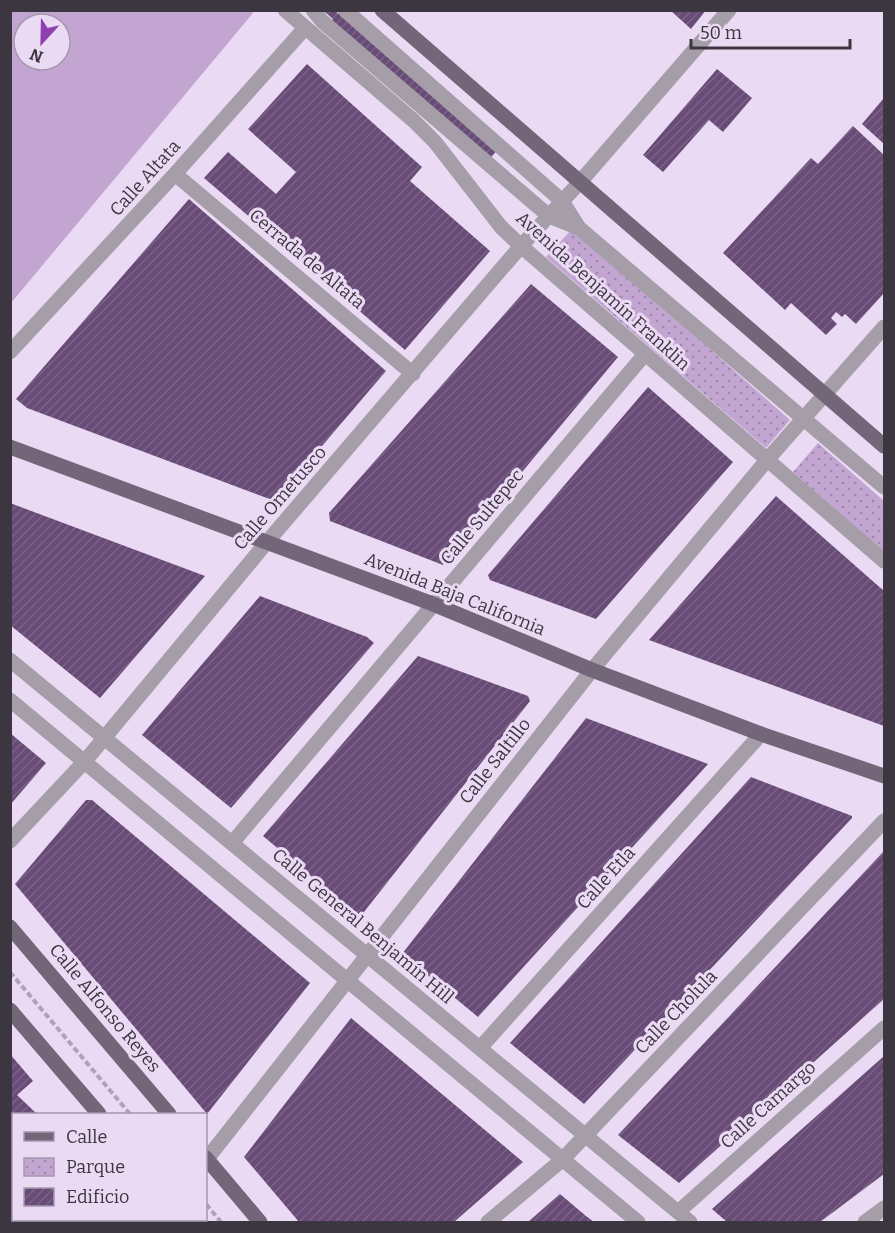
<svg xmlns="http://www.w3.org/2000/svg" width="895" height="1233" font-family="Bitter,serif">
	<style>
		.park { fill: url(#park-dots) }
		.garden { fill: #c3a5d2; fill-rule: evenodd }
		.building { fill: url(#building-hatch) }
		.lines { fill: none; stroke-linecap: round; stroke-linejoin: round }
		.path { stroke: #b0a3b8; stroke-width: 4; stroke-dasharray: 6 3; stroke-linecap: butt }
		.minor { stroke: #a59ea9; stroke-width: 15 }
		.major { stroke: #736679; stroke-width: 15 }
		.labels { text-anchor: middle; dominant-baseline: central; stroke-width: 6; stroke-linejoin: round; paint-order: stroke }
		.street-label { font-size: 18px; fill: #3c3640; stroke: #ebdaf4 }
	</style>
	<defs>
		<pattern id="park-dots" width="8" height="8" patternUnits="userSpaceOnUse" patternTransform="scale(1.5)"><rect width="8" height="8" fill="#c3a5d2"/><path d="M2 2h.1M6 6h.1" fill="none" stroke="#a087ac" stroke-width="1.8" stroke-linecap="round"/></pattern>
		<pattern id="building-hatch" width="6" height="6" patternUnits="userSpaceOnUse" patternTransform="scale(1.5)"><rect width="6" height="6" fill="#684b77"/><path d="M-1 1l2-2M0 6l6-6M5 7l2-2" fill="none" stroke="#7a6387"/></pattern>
	</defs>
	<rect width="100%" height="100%" fill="#ebdaf4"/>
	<path class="park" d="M573,228L790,420L766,448L546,257Z
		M818,443L884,501V552L793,472Z"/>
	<path class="garden" d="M11,10H250L253,13L11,303ZM24,24H60V60H24Z"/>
	<path class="building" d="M327,10H335L338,14L341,10L501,146L487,162L329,24L333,19L325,12Z
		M670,10H706L691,29Z
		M307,64L422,167L410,181L490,251L405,350L204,178L228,152L276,194L296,172L248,129Z
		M717,69L752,98L723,132L709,120L663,172L643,155Z
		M884,98V144L862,124Z
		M853,126L884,155V293L856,324L845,314L842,317L836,312L831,318L837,324L826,335L791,303L785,310L723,253L811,158L818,164Z
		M189,199L386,371L275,501L27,408L16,399Z
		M531,284L618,357L482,520L443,565L330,521L329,513Z
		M648,387L733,462L596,619L490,580L488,575Z
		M776,496L884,591V726L649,640Z
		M10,503L205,576L100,698L10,625Z
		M260,596L367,637L374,643L231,808L142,735Z
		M418,656L528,696L530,701L360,917L263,836Z
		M586,718L708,764L478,1017L402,954Z
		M10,733L46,763L10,805Z
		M751,777L852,816V818L584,1104L510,1043Z
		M86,800H92L310,983L207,1114L15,884Z
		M884,851V999L679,1183L618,1135Z
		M351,1018L523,1162L454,1222H299L244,1157Z
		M10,1054L33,1081L17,1095L37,1114H14V1220H95L91,1222H10Z
		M884,1056V1174L820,1222H727L712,1209Z
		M560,1194L586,1216L594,1222H528Z"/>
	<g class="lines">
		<path class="path" d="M10,972L130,1114
			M206,1204L221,1222"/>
		<path class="minor" d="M285,10L414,121L435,142L501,227L521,246L884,561
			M313,10L322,21L549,216L579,228
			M345,10L562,201L579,228L884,487
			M175,174L413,374
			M10,352L175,174L305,28
			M10,660L690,1222
			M10,700L638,1222
			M10,841L85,761L267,542L521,246L580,182L729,10
			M232,843L645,354
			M480,1048L761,734
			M206,1160L592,670L767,460L884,327
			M678,1212L884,1028
			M135,1222L138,1220
			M488,1222L562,1160L884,821
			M865,1222L884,1208"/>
		<path class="major" d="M382,10L884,446
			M10,447L433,604L592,670L761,734L884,776
			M10,927L169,1114
			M10,1010L99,1114
			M206,1158L260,1222
			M188,1220L191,1222"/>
	</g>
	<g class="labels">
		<g class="street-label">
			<text transform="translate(145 178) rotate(-48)">Calle Altata</text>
			<text transform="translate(307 259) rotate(40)">Cerrada de Altata</text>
			<text transform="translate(603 291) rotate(42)">Avenida Benjamín Franklin</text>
			<text transform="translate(280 498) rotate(-49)">Calle Ometusco</text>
			<text transform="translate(482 517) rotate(-50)">Calle Sultepec</text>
			<text transform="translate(455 594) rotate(22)">Avenida Baja California</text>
			<text transform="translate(495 761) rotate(-52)">Calle Saltillo</text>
			<text transform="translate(606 878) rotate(-48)">Calle Etla</text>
			<text transform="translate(363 926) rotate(40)">Calle General Benjamín Hill</text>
			<text transform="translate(105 1008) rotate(50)">Calle Alfonso Reyes</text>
			<text transform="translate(676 1012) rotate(-46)">Calle Cholula</text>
			<text transform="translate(768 1105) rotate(-42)">Calle Camargo</text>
		</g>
	</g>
	<rect width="895" height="1233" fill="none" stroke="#3c3640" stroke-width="24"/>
	<rect x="12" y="1113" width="195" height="108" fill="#ebdaf4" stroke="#a598ac" stroke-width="1.5"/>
	<rect x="24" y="1132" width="30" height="9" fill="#736679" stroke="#a598ac" stroke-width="1.5"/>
	<text x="66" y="1143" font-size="18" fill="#3c3640">Calle</text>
	<rect x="24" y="1158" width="30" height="18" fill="url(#park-dots)" stroke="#a598ac" stroke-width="1.5"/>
	<text x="66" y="1173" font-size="18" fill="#3c3640">Parque</text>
	<rect x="24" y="1188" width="30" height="18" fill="url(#building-hatch)" stroke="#a598ac" stroke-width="1.5"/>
	<text x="66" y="1203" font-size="18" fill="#3c3640">Edificio</text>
	<g transform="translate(42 42) rotate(202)"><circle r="28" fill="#ebdaf4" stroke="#a598ac" stroke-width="1.5"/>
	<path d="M0-4.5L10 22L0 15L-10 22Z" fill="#8e40b0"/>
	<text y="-9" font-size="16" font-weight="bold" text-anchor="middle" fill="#3c3640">N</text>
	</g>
	<path d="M691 39v9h159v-9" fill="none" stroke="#3c3640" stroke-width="3"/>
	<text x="700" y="39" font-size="18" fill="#3c3640" stroke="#ebdaf4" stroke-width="4.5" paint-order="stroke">50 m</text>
</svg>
